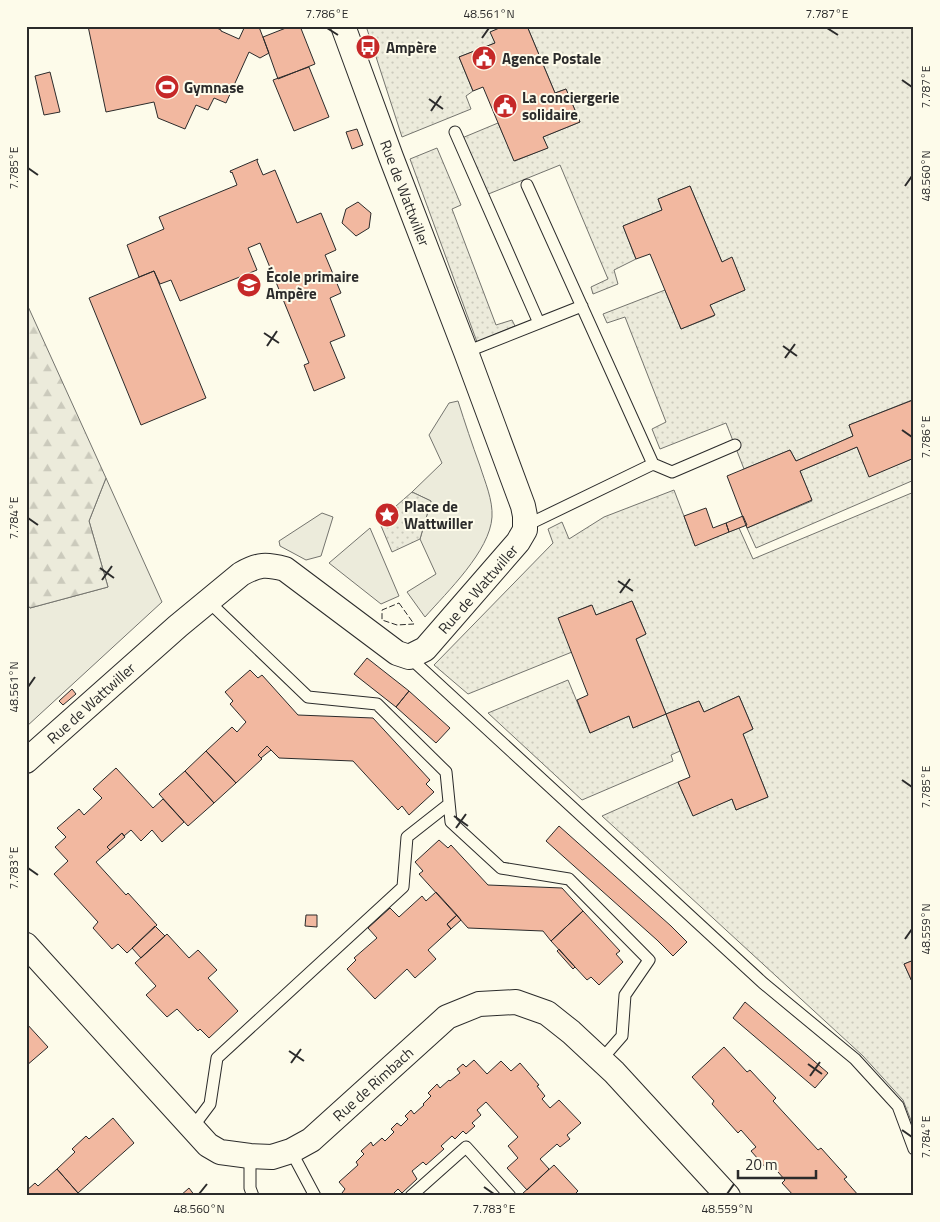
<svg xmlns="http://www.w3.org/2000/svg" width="940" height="1222" font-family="'Titillium Web',sans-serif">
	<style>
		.grass { fill: #ecebdb; stroke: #74746e }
		.forest { fill: url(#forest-firs); stroke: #74746e }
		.park { fill: url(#park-dots); stroke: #74746e }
		.building { fill: #f2b8a0; stroke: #2b2b2b }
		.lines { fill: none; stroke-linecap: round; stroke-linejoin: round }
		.lane-casing { stroke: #2b2b2b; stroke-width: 13 }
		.street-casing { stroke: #2b2b2b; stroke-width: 26 }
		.lane { stroke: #fdfbea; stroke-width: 11 }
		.street { stroke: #fdfbea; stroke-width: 24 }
		.fence { stroke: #2b2b2b; stroke-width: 1; stroke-dasharray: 6 2.5; stroke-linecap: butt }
		.ticks { fill: none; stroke: #2b2b2b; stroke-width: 2 }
		.labels { text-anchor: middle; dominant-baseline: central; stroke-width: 4; stroke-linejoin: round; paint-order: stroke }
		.poi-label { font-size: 15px; font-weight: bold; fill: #2b2b2b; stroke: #fdfbea; text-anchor: start }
		.street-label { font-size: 15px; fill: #2b2b2b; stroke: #fdfbea }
		.neatline { fill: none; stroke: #2b2b2b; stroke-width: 2 }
		.ticks-label { font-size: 12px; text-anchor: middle; fill: #2b2b2b }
	</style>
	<defs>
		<pattern id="forest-firs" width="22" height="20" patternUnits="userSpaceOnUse" patternTransform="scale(1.25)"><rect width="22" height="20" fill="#ecebdb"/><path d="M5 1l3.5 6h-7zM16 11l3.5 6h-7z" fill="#cbcabc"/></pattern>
		<pattern id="park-dots" width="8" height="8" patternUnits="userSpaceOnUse" patternTransform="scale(1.25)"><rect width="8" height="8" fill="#ecebdb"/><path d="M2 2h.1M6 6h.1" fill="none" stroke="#cbcabc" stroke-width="1.8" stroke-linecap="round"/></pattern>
	</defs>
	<rect width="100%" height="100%" fill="#fdfbea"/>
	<path class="grass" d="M458,401C465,423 472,444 480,466C485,482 493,500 492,517C490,551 447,592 425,617L407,592L436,574L420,539L431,501L412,492L442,463L429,435L449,403Z
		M106,478L162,602L26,727V603L30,608L108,587L89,521Z
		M322,513L333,517L321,556L306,560L280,546L279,541Z
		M370,528L399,596L381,604L329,563Z"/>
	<path class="forest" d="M26,302L106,478L89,521L108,587L30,608L26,603Z"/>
	<path class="park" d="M366,26H504L491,32L495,43L459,57L473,91L466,96L471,109L402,137Z
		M527,26H914V402L912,400L849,425L853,436L796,461L790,450L744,469L726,423L660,449L652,429L666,422L625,317L607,323L603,314L665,290L681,329L714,316L710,305L745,290L732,258L722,262L690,186L658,199L662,210L623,226L636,259L614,270L618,284L593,294L591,287L608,279L560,165L486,195L462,138L498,123L515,161L547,148L543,137L580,122L566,89L555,93Z
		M437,148L461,205L452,209L496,325L512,320L515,326L477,342L410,159Z
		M857,447L869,476L914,458V480L756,548L747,528L812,501L800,471Z
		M674,490L695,545L739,528L753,559L914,492V960L904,964L914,986V1128L903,1100L863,1056L602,816L678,782L693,815L732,799L736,810L768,797L743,734L753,729L739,696L704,712L699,701L666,714L680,751L671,755L673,761L582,800L488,713L568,680L590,733L629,716L633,728L666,714L636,639L646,634L632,601L596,615L591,605L559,618L572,652L468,694L434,665L553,543L548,529L562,522L569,539L604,517Z
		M412,492L431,501L420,539L392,552L379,521Z"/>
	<path class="building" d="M88,26H213L221,30V31L239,39L245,26H258L259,27L269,53L260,58L249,52L226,103L214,98L208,110L196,105L185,129L158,118L154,102L106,112Z
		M291,26H300L315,64L278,79L263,37Z
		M504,26H527L555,93L566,89L580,122L543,137L548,148L514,161L483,87L473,91L459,57L495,43L490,32Z
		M309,67L329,117L294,131L273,80Z
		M50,72L60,112L44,115L35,76Z
		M357,129L363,145L352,149L346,132Z
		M258,159L257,161L263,175L275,170L297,223L321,213L336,250L325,255L341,293L330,298L345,336L330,342L345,378L314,391L304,365L309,363L260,243L248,248L257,270L180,301L171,280L160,284L154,271L139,277L127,245L164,229L159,217L237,185L232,172L231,173L230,171Z
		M690,186L722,262L732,257L745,290L710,305L715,315L681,329L650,254L636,259L623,226L662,210L658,199Z
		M358,202L371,213L369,228L356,236L342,223L346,209Z
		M154,271L206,398L141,425L89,298Z
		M913,400L914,402V458L869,477L857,447L800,471L812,500L747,528L727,476L790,450L796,461L853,436L849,425Z
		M706,508L713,528L726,523L729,532L695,546L684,516Z
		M743,516L747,525L729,532L726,523Z
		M632,601L646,634L636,639L666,714L633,728L629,716L590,733L577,700L588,695L558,618L592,605L596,615Z
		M367,658L409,691L396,707L354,674Z
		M250,670L258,678L262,675L298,715L373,718L430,780L426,784L434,792L409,815L402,806L398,810L353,761L279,758L267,746L258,755L262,759L236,783L206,751L232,727L237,732L246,722L230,704L233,701L225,692Z
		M72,689L76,694L63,705L59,701Z
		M409,691L450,728L436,743L396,707Z
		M739,696L753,729L743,734L768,797L736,810L732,799L693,816L678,782L690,777L666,714L699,701L704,712Z
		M267,746L271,750L261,758L258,755Z
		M206,751L236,783L214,803L185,771Z
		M116,768L153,808L163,799L184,822L162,842L152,830L141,841L131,830L124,836L122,833L107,847L110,850L96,862L126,895L128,893L157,925L127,953L118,944L112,949L93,928L98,922L54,874L68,861L55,847L66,837L57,828L79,809L84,815L102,798L93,789Z
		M185,771L214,803L188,826L159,794Z
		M559,826L671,926L687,942L673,956L657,940L546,841Z
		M122,833L125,837L110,850L107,847Z
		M439,840L448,848L451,845L488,885L562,888L583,911L551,941L543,931L468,928L419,874L423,871L415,862Z
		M436,892L457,915L447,924L451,929L428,950L436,959L415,978L407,969L375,999L347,969L356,960L354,958L377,938L368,928L390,908L399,917L422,896L426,901Z
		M583,911L620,951L616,954L623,962L599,985L591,977L587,980L551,941Z
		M306,915H317V927L305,926Z
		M457,915L461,920L451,929L447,924Z
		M155,926L165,936L141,958L132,948Z
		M167,934L189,958L198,950L217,970L208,978L238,1011L209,1038L200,1029L198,1031L177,1009L167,1017L146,995L156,986L135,963Z
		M559,949L575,967L573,969L557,951Z
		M914,960V986L904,964Z
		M745,1002L828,1073L815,1088L733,1018Z
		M26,1023L48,1047L26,1066Z
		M724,1047L747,1072L750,1070L776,1098L773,1101L818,1150L821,1148L847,1177L844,1179L859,1196H794L782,1183L785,1180L771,1164L766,1168L751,1151L756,1147L741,1130L738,1133L712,1104L714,1101L692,1077Z
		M474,1060L487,1074L501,1061L511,1071L520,1063L539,1085L537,1086L545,1096L542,1099L550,1108L559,1100L581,1123L567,1135L570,1139L560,1147L557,1144L540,1159L549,1169L527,1190L507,1168L518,1158L508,1146L518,1137L486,1102L477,1110L481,1115L472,1123L475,1126L466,1134L463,1131L455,1139L452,1136L441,1146L444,1149L426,1165L423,1162L412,1171L417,1179L402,1193L398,1189L391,1196H345L342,1193L345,1189L339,1182L358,1165L356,1162L364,1154L361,1151L371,1142L373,1146L382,1138L385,1141L394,1132L391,1129L397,1123L401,1126L408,1119L405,1116L411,1110L414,1114L424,1105L423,1104L431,1096L428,1093L437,1084L440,1088L449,1080L450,1081L460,1073L457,1069L463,1064L466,1067Z
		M113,1118L134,1143L78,1193L57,1169L75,1152L72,1149L86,1136L89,1139Z
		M554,1165L578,1191L573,1196H523L522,1194Z
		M57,1169L78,1193L76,1196H26V1191L35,1183L38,1186Z
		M189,1188L195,1196H180Z"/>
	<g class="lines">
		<defs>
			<path id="lane" d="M455,132L539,323
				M466,352L582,306
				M653,464L672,472L735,445
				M525,526L653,464L527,185
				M208,601L308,697L377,704L446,772L451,822L501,868L569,879L649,960L625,995L622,1036L601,1060
				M409,657L763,983L855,1059L898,1106L914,1149
				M192,1128L210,1104L217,1058L403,887L407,837L449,804
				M291,1151L315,1196
				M250,1156V1188L253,1196
				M411,1196L466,1147L510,1196"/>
			<path id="street" d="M26,761L178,626L241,574C259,564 266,564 285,569L397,653L409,657L425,649L518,542L525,530V516L523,506L466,352L391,157L343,26
				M26,945L208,1145L220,1152L250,1156L272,1157L291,1151L311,1140L447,1017L479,1004L516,1002L547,1013L571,1032L614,1072L728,1196"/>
		</defs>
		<use href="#lane" class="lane-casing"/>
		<use href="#street" class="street-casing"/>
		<use href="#lane" class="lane"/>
		<use href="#street" class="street"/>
		<path class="fence" d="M399,603L414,624L397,625L382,620V610Z"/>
	</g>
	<path class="ticks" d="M327,28L338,35M827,28L838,35M482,38L489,28M902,80L912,87M429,99L443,109M431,111L441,96M28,168L38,175M905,186L912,176M264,333L279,343M267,346L277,331M783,346L797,356M785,358L795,344M902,430L912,437M28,518L38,525M100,568L114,578M102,580L112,566M618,581L633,591M620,593L630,579M28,687L35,677M902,780L912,787M454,816L468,826M456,828L466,814M28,868L38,875M905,939L912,929M289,1051L304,1061M291,1063L301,1049M808,1064L822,1074M810,1076L820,1062M902,1130L912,1137M484,1187L494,1194M199,1194L207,1184M727,1194L734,1184"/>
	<defs>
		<symbol id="bus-disc" viewBox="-11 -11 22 22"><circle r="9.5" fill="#c62828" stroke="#fdfbea"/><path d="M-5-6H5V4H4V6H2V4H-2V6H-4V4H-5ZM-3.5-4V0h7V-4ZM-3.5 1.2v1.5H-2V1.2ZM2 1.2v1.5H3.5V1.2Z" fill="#fff"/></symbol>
		<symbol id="civic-disc" viewBox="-11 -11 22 22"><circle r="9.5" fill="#c62828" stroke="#fdfbea"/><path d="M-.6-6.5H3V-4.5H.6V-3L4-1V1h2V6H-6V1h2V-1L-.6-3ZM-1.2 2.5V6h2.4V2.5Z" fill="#fff"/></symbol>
		<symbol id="stadium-disc" viewBox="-11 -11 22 22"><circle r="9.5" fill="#c62828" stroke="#fdfbea"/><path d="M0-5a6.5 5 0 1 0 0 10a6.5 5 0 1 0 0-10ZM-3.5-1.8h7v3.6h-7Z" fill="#fff"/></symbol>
		<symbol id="school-disc" viewBox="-11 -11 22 22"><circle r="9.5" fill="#c62828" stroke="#fdfbea"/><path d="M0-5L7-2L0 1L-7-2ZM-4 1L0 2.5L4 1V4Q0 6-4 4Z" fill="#fff"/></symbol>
		<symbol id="sight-disc" viewBox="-11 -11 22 22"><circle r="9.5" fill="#c62828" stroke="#fdfbea"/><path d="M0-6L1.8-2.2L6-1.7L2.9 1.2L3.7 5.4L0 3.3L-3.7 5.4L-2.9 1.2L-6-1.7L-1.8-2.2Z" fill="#fff"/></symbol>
	</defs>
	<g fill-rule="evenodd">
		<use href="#bus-disc" x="354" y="33" width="28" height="28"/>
		<use href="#civic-disc" x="470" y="44" width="28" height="28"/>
		<use href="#stadium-disc" x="153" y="73" width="28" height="28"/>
		<use href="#civic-disc" x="491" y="92" width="28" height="28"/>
		<use href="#school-disc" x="235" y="271" width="28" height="28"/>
		<use href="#sight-disc" x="373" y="501" width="28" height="28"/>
	</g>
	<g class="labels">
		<g class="poi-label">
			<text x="386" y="47">Ampère</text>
			<text x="502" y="58">Agence Postale</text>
			<text x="184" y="87">Gymnase</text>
			<text x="522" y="97">La conciergerie<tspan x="522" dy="17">solidaire</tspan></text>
			<text x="266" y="276">École primaire<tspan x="266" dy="17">Ampère</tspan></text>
			<text x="404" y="506">Place de<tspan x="404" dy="17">Wattwiller</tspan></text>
		</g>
		<g class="street-label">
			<text transform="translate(405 193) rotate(69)">Rue de Wattwiller</text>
			<text transform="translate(478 589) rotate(-49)">Rue de Wattwiller</text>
			<text transform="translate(91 703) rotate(-42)">Rue de Wattwiller</text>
			<text transform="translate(373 1084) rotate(-42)">Rue de Rimbach</text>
		</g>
	</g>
	<rect width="940" height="1222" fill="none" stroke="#fdfbea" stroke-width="55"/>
	<path d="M738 1170v8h78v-8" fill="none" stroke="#2b2b2b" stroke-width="2.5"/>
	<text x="745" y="1170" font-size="15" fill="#2b2b2b" stroke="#fdfbea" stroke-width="4" paint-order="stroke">20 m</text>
	<rect x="28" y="28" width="884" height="1166" class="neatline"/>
	<g class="ticks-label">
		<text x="327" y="18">7.786°E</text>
		<text x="489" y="18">48.561°N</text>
		<text x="827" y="18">7.787°E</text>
		<text transform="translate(926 87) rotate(-90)" y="4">7.787°E</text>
		<text transform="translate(14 168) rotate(-90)" y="4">7.785°E</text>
		<text transform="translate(926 176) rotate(-90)" y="4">48.560°N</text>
		<text transform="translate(926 437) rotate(-90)" y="4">7.786°E</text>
		<text transform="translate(14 518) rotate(-90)" y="4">7.784°E</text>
		<text transform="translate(14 687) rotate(-90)" y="4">48.561°N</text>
		<text transform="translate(926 787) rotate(-90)" y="4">7.785°E</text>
		<text transform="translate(14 868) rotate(-90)" y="4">7.783°E</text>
		<text transform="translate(926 929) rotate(-90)" y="4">48.559°N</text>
		<text transform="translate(926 1137) rotate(-90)" y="4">7.784°E</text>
		<text x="199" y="1213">48.560°N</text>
		<text x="494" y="1213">7.783°E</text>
		<text x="727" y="1213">48.559°N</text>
	</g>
</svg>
